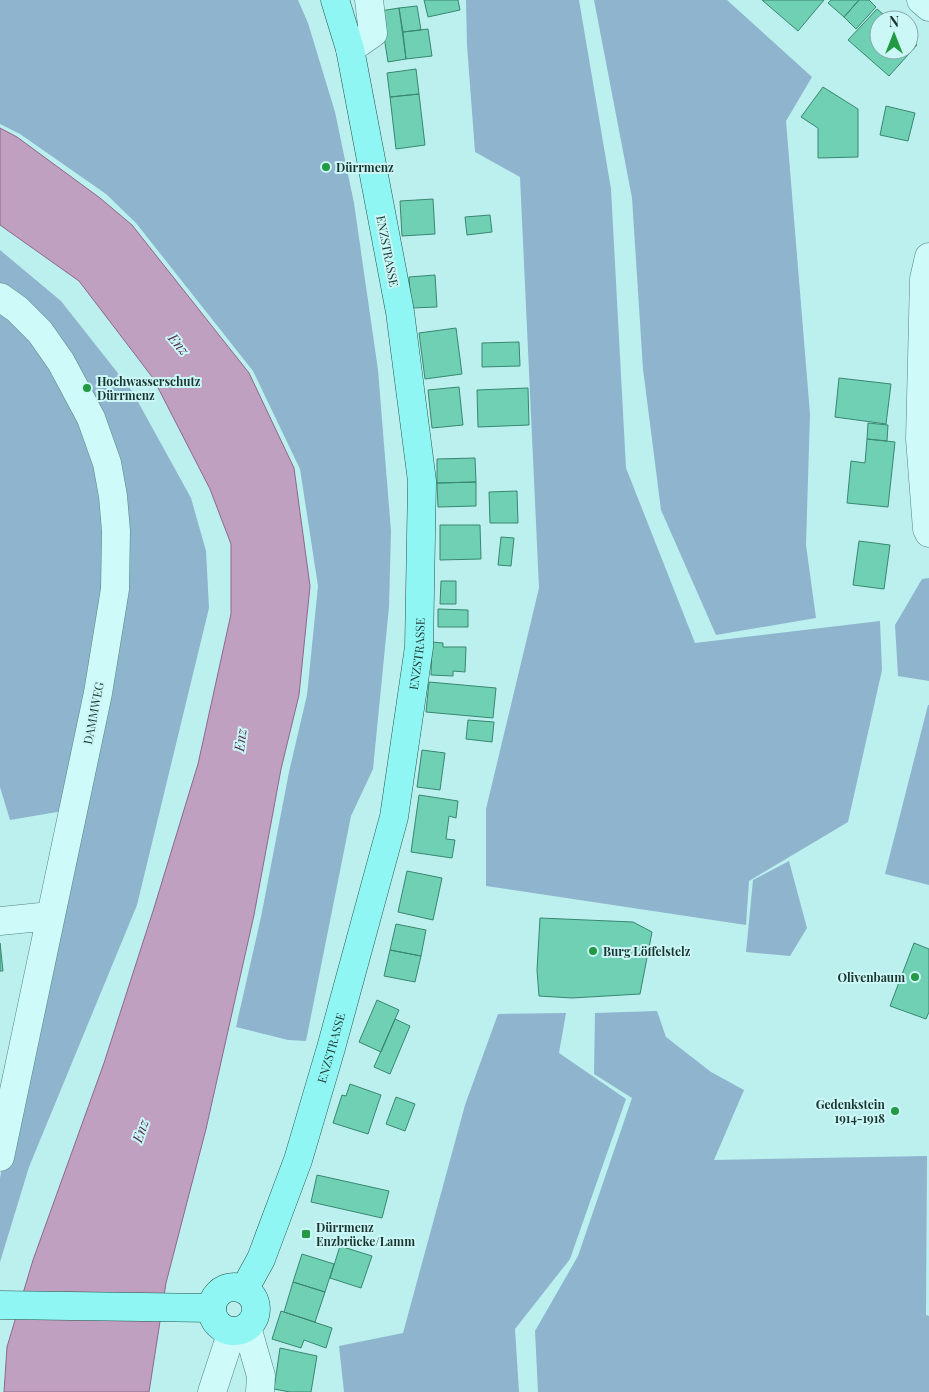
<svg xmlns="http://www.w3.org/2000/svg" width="929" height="1392" font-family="'Playfair Display',serif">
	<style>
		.green { fill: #8fb4ce }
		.water { fill: #c0a0c0; stroke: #8e678c }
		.building { fill: #6fd0b3; stroke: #39876f }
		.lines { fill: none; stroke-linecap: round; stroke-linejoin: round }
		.minor-casing { stroke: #54877e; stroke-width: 29 }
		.major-casing { stroke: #29544a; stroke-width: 29 }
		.minor { stroke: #cefafa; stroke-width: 28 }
		.major { stroke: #8ff6f4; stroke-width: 28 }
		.poi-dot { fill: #229943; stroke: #cbf7f7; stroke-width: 2 }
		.labels { text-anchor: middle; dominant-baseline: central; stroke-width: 4; stroke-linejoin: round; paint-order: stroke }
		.poi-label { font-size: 12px; font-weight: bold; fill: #1a352f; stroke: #cbf7f7; text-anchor: start }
		.street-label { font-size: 12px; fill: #1a352f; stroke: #cbf7f7 }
		.water-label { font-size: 14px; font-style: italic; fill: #56284c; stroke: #cbf7f7 }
	</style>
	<rect width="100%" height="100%" fill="#bbf0ef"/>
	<path class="green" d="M0,0H298L308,23L335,112L354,203L378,370L391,531L389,607L373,769L351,816L306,1041L288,1040L236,1027L261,917L289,772L307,695L318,586L300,469L253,371L136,223L106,194L20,134L0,124Z
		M466,0H579L611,189L626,468L695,643L880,621L882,670L848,822L749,881L746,925L486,886V809L539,588L520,177L475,152L467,45Z
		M594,0H727L812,77L786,121L810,414L806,545L816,618L716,635L661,510L643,369L632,198Z
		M0,250L61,301L132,391L191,498L206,551L209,608L137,905L29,1167L0,1262V1178L58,898L69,810L10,820L0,787Z
		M929,578V681L898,676L895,625L922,579Z
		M928,705H929V885L885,874Z
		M789,861L807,928L790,956L746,952L753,880Z
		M657,1011L666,1037L711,1072L744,1090L714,1160L927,1156L926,1315L929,1316V1392H538L535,1331L578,1256L632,1098L594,1074L595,1013Z
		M566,1013L559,1053L626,1099L570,1259L515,1329L519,1392H344L339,1346L403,1333L465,1105L498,1014Z"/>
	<path class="water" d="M0,128L17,137L100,198L132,225L249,373L294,468L310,586L299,695L281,769L254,915L206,1129L166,1283L149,1392H4L7,1347L33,1260L104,1063L154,908L198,764L231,614V544L210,489L153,378L79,281L0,225Z"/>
	<path class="building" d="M424,0H458L460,10L428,17Z
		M762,0H824L798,31Z
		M831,0H859L844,17L828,3Z
		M859,0H869L876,7L856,29L844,17Z
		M417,6L421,30L403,32L399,8Z
		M399,8L406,59L388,62L380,11Z
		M877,9L890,20H879V50H909V37L917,45L889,76L848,40Z
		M428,29L432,56L406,59L403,32Z
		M416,69L419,94L390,97L387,73Z
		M823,87L858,109V157L818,158V128L801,117Z
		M419,94L425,145L396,149L390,97Z
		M886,106L915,113L908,141L880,135Z
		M433,199L435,234L402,236L400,201Z
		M490,215L492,232L467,235L465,217Z
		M435,275L437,307L411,308L409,277Z
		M456,328L462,374L425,379L419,333Z
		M519,342L520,366L482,367V343Z
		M839,378L891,384L886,424L835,417Z
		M459,387L463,425L432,428L428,390Z
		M528,388L529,425L478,427L477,390Z
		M868,423L888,425L887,441L867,439Z
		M867,439L895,442L888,507L847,503L851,461L865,463Z
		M475,458L476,482L437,483V459Z
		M476,482V506L438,507L437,483Z
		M517,491L518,523H490L489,492Z
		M440,525H480L481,559L440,560Z
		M501,537L514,538L511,566L498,565Z
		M859,541L890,545L884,589L853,585Z
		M441,581H456V604H440Z
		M438,609L468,610V627H438Z
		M432,642L443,643V647H466L465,672L453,671V676L431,675Z
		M429,682L496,688L493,718L426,712Z
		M468,720L494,722L492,742L466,739Z
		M422,750L445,753L440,790L417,787Z
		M419,795L458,801L456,818L449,816L446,839L455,840L452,858L411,852Z
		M407,871L442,878L433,920L398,912Z
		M540,918L633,922L652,932L640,994L572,998L539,996L537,970Z
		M396,924L426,930L421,956L390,950Z
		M0,943L3,971H0Z
		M914,943L929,949V1012L926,1019L890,1006Z
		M390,950L421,956L415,982L384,976Z
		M377,1000L399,1010L381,1052L359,1042Z
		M395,1019L410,1026L390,1074L374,1067Z
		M350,1084L381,1095L368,1134L333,1123L342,1095L346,1096Z
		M396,1097L415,1104L405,1131L386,1124Z
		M317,1175L389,1191L382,1218L311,1202Z
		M340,1246L372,1256L361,1288L330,1278Z
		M302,1254L334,1264L325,1292L293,1282Z
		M293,1282L325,1292L315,1322L284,1312Z
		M281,1311L332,1328L326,1348L304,1340L301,1348L272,1339Z
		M280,1348L317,1356L311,1392H290L274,1389Z"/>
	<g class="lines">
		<defs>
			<path id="minor" d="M921,0L929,7
				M350,49L373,33L369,0
				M929,257L924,279L920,439L927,529L929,533
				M0,297L17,309L40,332L61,362L91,418L107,463L113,496L116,531L115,589L98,693L0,1157
				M0,921L50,916
				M247,1327L261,1376L260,1392
				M212,1392L232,1331"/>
			<g id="major">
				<circle cx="234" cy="1309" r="22"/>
				<path id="s1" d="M244,1290L261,1259L298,1160L331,1048L394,817L419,647L422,481L400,312L350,49L335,0"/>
				<path d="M0,1305L212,1308"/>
			</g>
		</defs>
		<use href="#minor" class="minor-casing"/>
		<use href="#major" class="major-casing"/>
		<use href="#minor" class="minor"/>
		<use href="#major" class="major"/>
	</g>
	<g class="poi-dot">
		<circle cx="326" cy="167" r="5"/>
		<circle cx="87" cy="388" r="5"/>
		<circle cx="593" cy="951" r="5"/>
		<circle cx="915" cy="977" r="5"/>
		<circle cx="895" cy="1111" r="5"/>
		<rect x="301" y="1229" width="10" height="10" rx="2.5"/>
	</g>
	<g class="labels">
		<g class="poi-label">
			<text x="336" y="167">Dürrmenz</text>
			<text x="97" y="381">Hochwasserschutz<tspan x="97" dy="14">Dürrmenz</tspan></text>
			<text x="603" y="951">Burg Löffelstelz</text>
			<text x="905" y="977" text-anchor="end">Olivenbaum</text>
			<text x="885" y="1104" text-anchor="end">Gedenkstein<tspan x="885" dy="14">1914-1918</tspan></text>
			<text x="316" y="1227">Dürrmenz<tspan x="316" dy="14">Enzbrücke/Lamm</tspan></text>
		</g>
		<g class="street-label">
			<text transform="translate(388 251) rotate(79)">ENZSTRASSE</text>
			<text stroke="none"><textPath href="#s1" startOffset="662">ENZSTRASSE</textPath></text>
			<text transform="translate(93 713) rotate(-79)">DAMMWEG</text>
			<text stroke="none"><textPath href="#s1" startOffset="258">ENZSTRASSE</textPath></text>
		</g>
		<g class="water-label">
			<text transform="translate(179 344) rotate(50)">Enz</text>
			<text transform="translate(240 740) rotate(-83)">Enz</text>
			<text transform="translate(140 1131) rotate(-71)">Enz</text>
		</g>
	</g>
	<g transform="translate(894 35)"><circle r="24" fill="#cbf7f7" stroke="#84a9a7"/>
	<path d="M0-4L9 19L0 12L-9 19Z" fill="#229943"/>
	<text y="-8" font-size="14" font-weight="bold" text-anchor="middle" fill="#1a352f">N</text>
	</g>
</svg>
